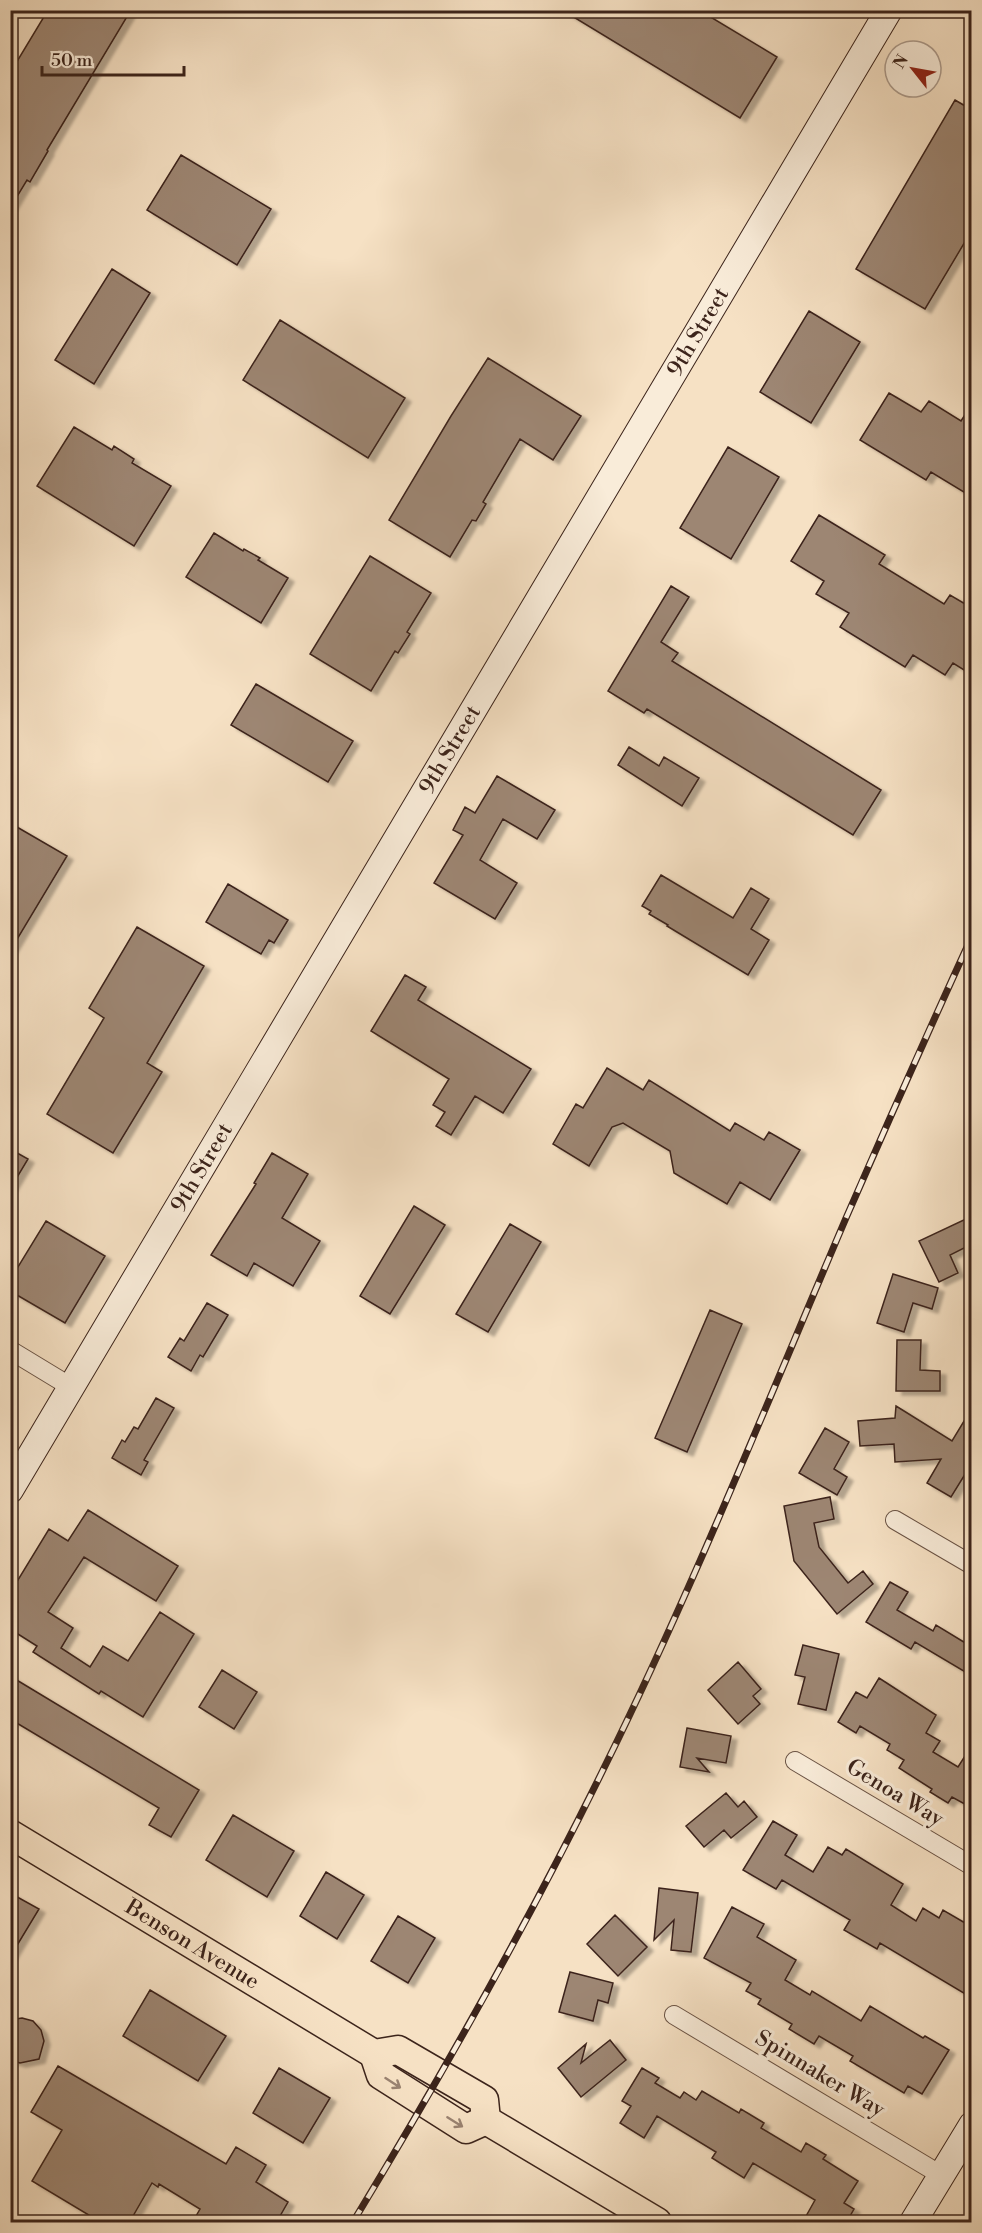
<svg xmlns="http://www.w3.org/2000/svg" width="982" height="2233" font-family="'Libre Bodoni',serif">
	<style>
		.building { fill: #9d8673; stroke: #3c241b; stroke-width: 1.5; filter: url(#shadow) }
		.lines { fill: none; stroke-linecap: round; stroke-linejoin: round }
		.street-casing { stroke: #6a5345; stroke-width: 20 }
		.secondary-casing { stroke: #3c241b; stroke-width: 28 }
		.primary-casing { stroke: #3c241b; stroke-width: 31 }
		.street { stroke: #f9ecd9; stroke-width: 18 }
		.secondary { stroke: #f9ecd9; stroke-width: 26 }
		.primary { stroke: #f6e1c4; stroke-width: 28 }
		.rail-casing { stroke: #3c241b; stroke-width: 7 }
		.rail { stroke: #f9ecd9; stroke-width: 4.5; stroke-dasharray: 14; stroke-linecap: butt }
		.oneway { stroke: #998270 }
		.labels { text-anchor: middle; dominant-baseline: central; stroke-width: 6; stroke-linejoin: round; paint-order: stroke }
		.street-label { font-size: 22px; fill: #3c241b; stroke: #f9ecd9 }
	</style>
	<defs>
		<filter id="shadow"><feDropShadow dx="6" dy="4" stdDeviation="1.5" flood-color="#0004"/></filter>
	</defs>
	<rect width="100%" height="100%" fill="#f6e1c4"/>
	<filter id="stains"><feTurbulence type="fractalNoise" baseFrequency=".00333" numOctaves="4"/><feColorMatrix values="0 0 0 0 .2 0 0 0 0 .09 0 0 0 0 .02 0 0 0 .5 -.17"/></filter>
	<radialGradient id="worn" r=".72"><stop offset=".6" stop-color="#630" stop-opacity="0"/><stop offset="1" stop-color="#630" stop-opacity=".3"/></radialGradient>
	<path class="building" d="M48,10H131L47,150L48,151L30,182L27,180L10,208V73Z
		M562,10H699L777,57L740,118Z
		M955,100L972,110V230L925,309L856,269Z
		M181,155L271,209L237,265L147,210Z
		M112,269L150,293L94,384L55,360Z
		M809,311L860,342L811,423L760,392Z
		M280,320L405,398L368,458L243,380Z
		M488,358L581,416L553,460L520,439L483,502L486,504L476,521L472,520L450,557L389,520L451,416Z
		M889,393L921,412L929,401L961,421L972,404V497L931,472L926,480L860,440Z
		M74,427L112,450L114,446L134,459L132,463L171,486L134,546L37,486Z
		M728,447L779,477L731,559L680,528Z
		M819,515L885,555L879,564L944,604L950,595L972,608V675L953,663L945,675L913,655L905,667L840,627L849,613L816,594L824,581L791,561Z
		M214,533L243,551L244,549L260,558L258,560L288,578L261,623L186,577Z
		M370,556L431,593L407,632L410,634L398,653L395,651L371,691L310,654Z
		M671,586L689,597L661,642L678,653L672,661L881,790L853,835L647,709L644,713L608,691Z
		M256,684L353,741L328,782L231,725Z
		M629,747L659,766L664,757L699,778L682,806L618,765Z
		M497,776L555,810L537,839L503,819L480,860L517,883L495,919L434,883L463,835L453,830L465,807L475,813Z
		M10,823L67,856L10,951Z
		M661,875L733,918L751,888L769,899L751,929L769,940L748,975L667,926L668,925L649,914L651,911L642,906Z
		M228,884L288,920L274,943L269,940L261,954L206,922Z
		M137,927L204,966L147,1063L162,1072L113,1153L47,1114L104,1018L89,1008Z
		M405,975L426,987L418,1000L531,1069L503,1113L475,1096L451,1135L436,1126L445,1112L433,1105L449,1079L371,1031Z
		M607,1068L643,1090L649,1080L730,1131L735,1123L764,1140L769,1132L800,1150L770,1200L740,1182L727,1204L674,1173L670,1151L623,1123L612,1127L589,1166L553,1144L576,1104L583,1108Z
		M10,1149L28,1159L10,1189Z
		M272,1153L308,1174L282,1218L320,1241L293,1286L254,1263L247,1276L211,1255L256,1184L254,1183Z
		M414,1206L445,1225L390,1314L360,1296Z
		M968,1218L972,1226V1244L950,1255L958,1273L939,1282L919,1241Z
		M46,1221L105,1256L65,1323L10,1291V1280Z
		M510,1224L541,1242L488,1332L456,1314Z
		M893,1274L938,1288L932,1309L913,1303L904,1332L877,1323Z
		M207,1303L228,1315L203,1357L200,1355L191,1371L168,1357L180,1338L184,1341Z
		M710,1310L742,1324L687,1452L655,1438Z
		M897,1340H921L920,1370L940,1371V1391H896Z
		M156,1398L174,1408L144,1460L148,1462L141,1475L112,1458L122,1440L125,1442L134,1427L138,1429Z
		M896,1406L952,1441L972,1408V1463L951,1497L927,1483L941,1459L895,1462L894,1444L860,1446L858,1421L895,1418Z
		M825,1428L849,1442L834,1469L847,1477L837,1495L799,1473Z
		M830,1497L834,1519L814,1523L819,1547L848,1583L863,1571L873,1584L837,1614L794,1561L784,1506Z
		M88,1510L178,1566L156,1601L84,1557L48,1612L73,1628L61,1648L90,1667L103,1646L128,1661L160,1612L194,1634L143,1717L101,1691L99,1694L33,1652L37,1646L10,1629V1593L49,1529L68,1541Z
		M890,1582L908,1592L897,1610L933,1631L936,1625L972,1647V1676L915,1642L911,1649L866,1622Z
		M803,1645L839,1654L826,1710L798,1704L805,1677L795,1675Z
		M738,1662L761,1689L753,1696L760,1704L738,1724L708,1690Z
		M222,1670L257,1692L234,1729L199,1707Z
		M10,1676L199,1790L171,1837L149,1825L159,1808L10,1719Z
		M879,1678L936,1715L926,1733L940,1741L933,1752L958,1767L972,1745V1808L952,1797L948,1803L930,1792L932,1789L899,1768L904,1760L887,1750L890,1744L860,1726L856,1733L838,1722L856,1692L867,1698Z
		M687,1728L731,1736L726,1763L697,1758L709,1772L680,1767Z
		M726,1793L738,1807L744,1801L757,1817L731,1838L724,1830L704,1847L686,1826Z
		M233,1815L294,1851L267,1897L206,1860Z
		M773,1821L797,1835L785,1855L813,1872L828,1847L842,1855L846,1849L903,1884L891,1905L916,1921L923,1908L939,1918L943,1910L972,1927V1998L880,1943L877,1949L844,1930L850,1920L782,1880L776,1889L743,1870Z
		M326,1872L364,1895L337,1939L300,1916Z
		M659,1888L698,1893L691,1952L671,1950L674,1920L654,1940Z
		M10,1893L39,1909L10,1957Z
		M732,1907L764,1924L757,1937L796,1960L785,1980L810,1995L812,1991L861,2021L870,2006L923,2038L925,2036L949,2050L922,2094L908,2086L904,2093L850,2061L853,2056L819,2036L814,2044L789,2029L792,2024L758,2004L761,1999L746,1991L751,1983L704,1958Z
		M615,1915L647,1947L618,1976L587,1944Z
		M398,1916L435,1938L408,1983L371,1961Z
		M570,1972L613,1983L608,2003L598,2000L593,2021L559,2012Z
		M150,1990L226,2036L198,2081L123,2036Z
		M22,2018L33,2021L41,2030L44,2041L39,2059L20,2063L10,2060V2020Z
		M610,2040L626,2060L581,2097L558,2068L586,2044L581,2063Z
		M58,2066L226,2164L236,2147L266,2165L256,2182L288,2202L276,2223H192L200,2209L159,2184L158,2187L152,2183L129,2223H102L32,2181L62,2130L31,2112Z
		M279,2068L330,2098L303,2143L253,2113Z
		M642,2068L659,2078L655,2083L680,2098L684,2092L696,2100L702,2091L739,2113L741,2109L764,2123L761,2128L801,2152L806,2143L826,2155L823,2159L858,2181L844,2203L854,2209L846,2223H813L805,2218L815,2200L753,2163L744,2178L712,2158L716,2152L657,2116L644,2138L620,2123L631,2106L622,2101Z"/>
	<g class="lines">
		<defs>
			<path id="street" d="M10,1350L71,1387
				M895,1520L972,1565
				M795,1761L972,1866
				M674,2015L941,2175"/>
			<g id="secondary">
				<path id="s1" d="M10,1490L889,10"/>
				<path d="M913,2222L972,2125"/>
			</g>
			<g id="primary">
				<path id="s2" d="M10,1834L374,2054L398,2050L484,2100L486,2120"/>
				<path d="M374,2054L381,2075L466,2129L486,2120"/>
				<path d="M486,2120L657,2222"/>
			</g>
		</defs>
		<use href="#street" class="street-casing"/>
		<use href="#secondary" class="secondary-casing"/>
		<use href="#primary" class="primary-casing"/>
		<use href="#street" class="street"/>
		<use href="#secondary" class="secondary"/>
		<use href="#primary" class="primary"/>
		<defs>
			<path id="rail" d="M353,2222C442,2075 527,1925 603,1770C692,1590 767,1403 846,1218C887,1124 929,1030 972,936"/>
		</defs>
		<use href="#rail" class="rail-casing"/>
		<use href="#rail" class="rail"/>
	</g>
	<defs><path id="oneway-shaft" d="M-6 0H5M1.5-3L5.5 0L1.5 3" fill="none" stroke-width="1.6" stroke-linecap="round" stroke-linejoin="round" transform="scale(1.5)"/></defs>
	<g class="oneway">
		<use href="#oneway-shaft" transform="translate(393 2083) rotate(33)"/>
		<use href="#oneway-shaft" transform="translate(455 2122) rotate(32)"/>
	</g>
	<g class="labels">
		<g class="street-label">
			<text stroke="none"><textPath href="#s1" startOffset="1347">9th Street</textPath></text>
			<text stroke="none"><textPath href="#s1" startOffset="861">9th Street</textPath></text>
			<text stroke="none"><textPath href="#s1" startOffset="375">9th Street</textPath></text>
			<text transform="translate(895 1793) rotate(31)">Genoa Way</text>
			<text stroke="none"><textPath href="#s2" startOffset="213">Benson Avenue</textPath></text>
			<text transform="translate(820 2074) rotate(31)">Spinnaker Way</text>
		</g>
	</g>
	<rect width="982" height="2233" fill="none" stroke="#f6e1c4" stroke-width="36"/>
	<rect x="12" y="12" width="958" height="2209" fill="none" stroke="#3c241b" stroke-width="3"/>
	<rect x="18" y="18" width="946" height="2197" fill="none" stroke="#3c241b" stroke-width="1.5"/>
	<g transform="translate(913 69) rotate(301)"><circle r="28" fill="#f9ecd9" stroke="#ad9c8d" stroke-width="1.5"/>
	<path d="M0-4.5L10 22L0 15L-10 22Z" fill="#8f2418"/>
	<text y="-9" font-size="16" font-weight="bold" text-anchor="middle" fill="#3c241b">N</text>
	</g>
	<path d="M42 66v9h142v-9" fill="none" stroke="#3c241b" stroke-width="3"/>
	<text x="51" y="66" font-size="18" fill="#3c241b" stroke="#f9ecd9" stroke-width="4.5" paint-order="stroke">50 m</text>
	<rect width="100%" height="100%" filter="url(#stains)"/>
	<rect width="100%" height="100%" fill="url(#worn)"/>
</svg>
